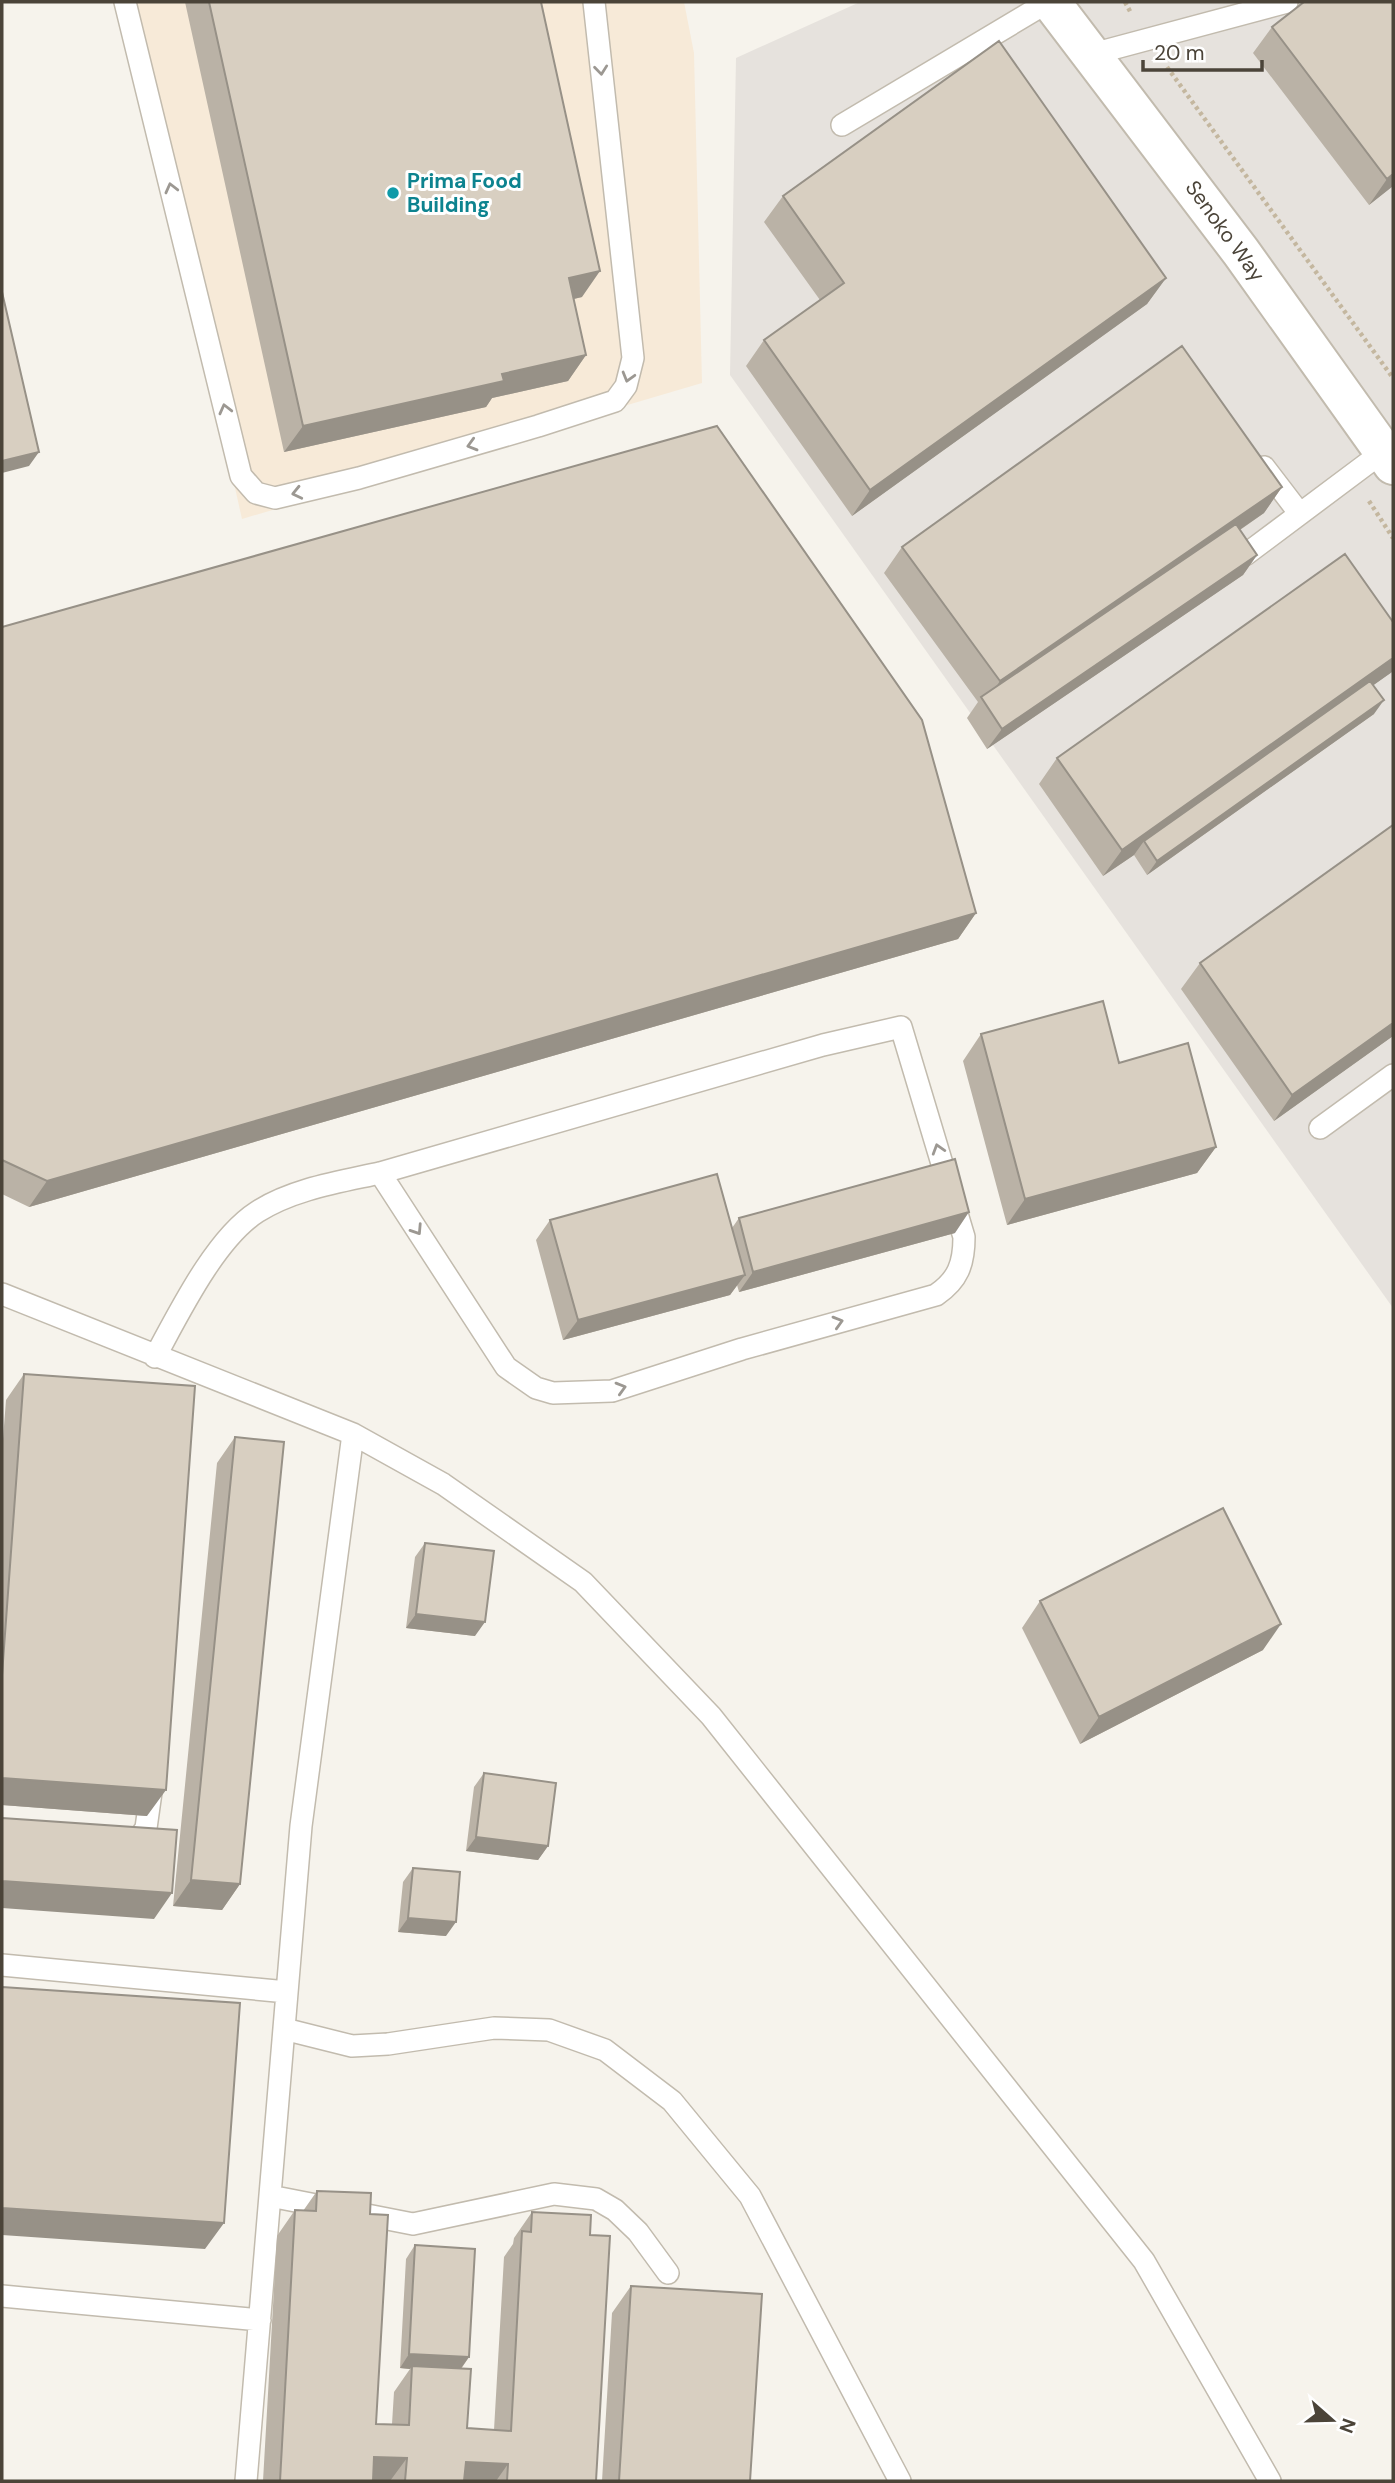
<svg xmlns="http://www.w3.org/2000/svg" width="1395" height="2483" font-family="'DM Sans',sans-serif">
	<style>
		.commercial { fill: #f7ead8 }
		.industrial { fill: #e6e2dd }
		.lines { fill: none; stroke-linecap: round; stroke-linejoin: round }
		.service-casing { stroke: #c2bbae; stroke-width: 24 }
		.minor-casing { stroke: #c2bbae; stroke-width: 42 }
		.path { stroke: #c4b79f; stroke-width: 4.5; stroke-dasharray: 3.5 3.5; stroke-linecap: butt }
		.service { stroke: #fff; stroke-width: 21 }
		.minor { stroke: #fff; stroke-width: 38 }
		.wall { fill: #bab2a6 }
		.shaded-wall { fill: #979187 }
		.building { fill: #d8cfc1; stroke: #979187; stroke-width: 2 }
		.oneway { stroke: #9c9892 }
		.culture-dot { fill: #0f9aa8; stroke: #fff; stroke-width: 2.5 }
		.labels { text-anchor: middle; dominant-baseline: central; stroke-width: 6; stroke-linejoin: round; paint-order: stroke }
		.culture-label { font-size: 21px; font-weight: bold; fill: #0d838f; stroke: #fff; text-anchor: start }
		.street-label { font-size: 21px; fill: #4b4439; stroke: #fff }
	</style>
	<rect width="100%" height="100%" fill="#f6f3ec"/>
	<path class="commercial" d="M126,2H684L694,53L702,383L242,519Z"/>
	<path class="industrial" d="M860,2H1393V1308L730,375L736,58Z"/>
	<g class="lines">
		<defs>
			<path id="service" d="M125,2L241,476L256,493L275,498L359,478L538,426L615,401L626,386L633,358L594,2
				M1089,55L1287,2
				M842,125L1048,2
				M1264,467L1300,514
				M1245,555L1384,451
				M1320,1128L1393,1075
				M2,1294L353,1434L443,1484L583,1582L711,1716L1144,2261L1270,2481
				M155,1357C179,1313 215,1239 257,1212C293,1189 339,1182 380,1173L823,1045L901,1027L964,1237C964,1264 958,1280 936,1295L742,1349L612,1391L553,1393L536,1388L506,1367L380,1173
				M127,1842L138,1840L146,1828L152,1785
				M2,1965L287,1992
				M284,2029L352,2046L388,2044L494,2028L549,2030L605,2050L672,2101L750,2196L900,2481
				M270,2196L413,2224L554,2194L596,2199L615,2210L638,2232L668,2273
				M2,2296L260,2320
				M246,2481L301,1826L353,1434"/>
			<path id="minor" d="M1051,2L1241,252L1393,465"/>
		</defs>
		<use href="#service" class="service-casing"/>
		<use href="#minor" class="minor-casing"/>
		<path class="path" d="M1125,2L1131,13
			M1167,67L1393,378
			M1369,501L1393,538"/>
		<use href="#service" class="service"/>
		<use href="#minor" class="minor"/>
	</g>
	<path class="wall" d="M185,2H541L582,297L574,299L586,355L568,381L492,398L486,407L284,452Z
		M1393,2V186L1369,205L1253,53L1272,27Z
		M783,196L1166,278L1147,304L852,516L746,366L764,340L820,300L764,222Z
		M1282,487L1264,513L1240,530L1257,555L1243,575L987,749L967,718L978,702L884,573L902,547Z
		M2,627L976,913L958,939L29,1207L2,1194Z
		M1392,672L1373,685L1374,714L1147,875L1134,855L1103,876L1039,784L1057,758Z
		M1393,825V1036L1274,1121L1181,989L1200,963Z
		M981,1034L1119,1063L1216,1147L1197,1173L1007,1225L963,1061Z
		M739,1218L955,1233L739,1292L737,1285L730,1295L563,1340L536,1240L550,1220L732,1228Z
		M24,1374L147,1816L2,1805V1452L6,1400Z
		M235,1437L240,1884L222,1910L173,1906L217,1463Z
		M425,1543L475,1636L406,1628L415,1557Z
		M1040,1601L1263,1650L1080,1744L1022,1628Z
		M484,1773L548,1846L538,1860L466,1851L474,1787Z
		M413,1868L446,1936L398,1932L403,1882Z
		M317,2191L370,2214L376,2424H392L394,2392L410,2369L400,2368L406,2259L415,2245L469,2357L461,2369L467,2428L494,2430L504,2257L513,2244L514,2238L532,2212L590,2235L596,2481H263L277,2236L295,2210L303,2211Z
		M631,2286L750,2481H602L612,2313Z"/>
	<path class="shaded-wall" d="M1393,174V186L1369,205L1387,179Z
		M600,271L582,297L551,304L569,278Z
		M1166,278L1147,304L852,516L870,490Z
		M586,355L568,381L492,398L486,407L284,452L303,426L502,374Z
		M39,452L29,466L2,473V461Z
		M1282,487L1264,513L986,705L985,703L1000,681Z
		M1257,555L1243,575L987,749L1002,729Z
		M1393,658V670L1392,672L1147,846L1144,841L1134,855L1103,876L1122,850Z
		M1384,700L1374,714L1147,875L1157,861Z
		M976,913L958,939L29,1207L47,1181Z
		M1393,1023V1036L1274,1121L1292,1095Z
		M1216,1147L1197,1173L1007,1225L1025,1199Z
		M969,1212L955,1233L739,1292L753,1272Z
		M745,1275L730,1295L563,1340L578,1320Z
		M416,1614L485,1622L475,1636L406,1628Z
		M1281,1624L1263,1650L1080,1744L1099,1717Z
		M2,1778L166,1790L147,1816L2,1805Z
		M476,1837L548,1846L538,1860L466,1851Z
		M191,1880L240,1884L222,1910L173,1906Z
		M2,1881L172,1893L154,1919L2,1908Z
		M408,1918L456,1922L446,1936L398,1932Z
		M2,2208L224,2223L205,2249L2,2235Z
		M409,2354L469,2357L459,2371L412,2366L410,2369L400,2368Z
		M374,2457L407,2458L390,2481H357Z
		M466,2462L508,2464L496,2481H452Z"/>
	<path class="building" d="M209,2H541L600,271L569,278L586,355L502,374L504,381L303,426Z
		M1304,2H1393V174L1387,179L1272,27Z
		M999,41L1166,278L870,490L764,340L844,283L783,196Z
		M2,292L39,452L2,461Z
		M1182,346L1282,487L1000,681L902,547Z
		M717,426L922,720L976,913L47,1181L2,1160V627Z
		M1236,524L1257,555L1002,729L981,697Z
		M1345,554L1393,622V658L1122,850L1057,758Z
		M1370,681L1384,700L1157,861L1144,841Z
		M1393,825V1023L1292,1095L1200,963Z
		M1103,1001L1119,1063L1188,1043L1216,1147L1025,1199L981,1034Z
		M955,1159L969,1212L753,1272L739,1218Z
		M717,1174L745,1275L578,1320L550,1220Z
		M24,1374L195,1386L166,1790L2,1778V1675Z
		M235,1437L284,1442L240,1884L191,1880Z
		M1223,1508L1281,1624L1099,1717L1040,1601Z
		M425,1543L494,1551L485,1622L416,1614Z
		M484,1773L556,1783L548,1846L476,1837Z
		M2,1818L177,1830L172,1893L2,1881Z
		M413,1868L460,1872L456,1922L408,1918Z
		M2,1987L240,2003L224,2223L2,2208Z
		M317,2191L371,2193L370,2214L388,2215L376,2424L409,2425L412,2366L471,2369L467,2428L511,2431L522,2231L531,2232L532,2212L591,2215L590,2235L610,2236L596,2481H507L508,2464L466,2462L464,2481H405L407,2458L374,2457L373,2481H280L295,2210L316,2211Z
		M415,2245L475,2249L469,2357L409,2354Z
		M631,2286L762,2294L750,2481H619Z"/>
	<defs><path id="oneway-chevron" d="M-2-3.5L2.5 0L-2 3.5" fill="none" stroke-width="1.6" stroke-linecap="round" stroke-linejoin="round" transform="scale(1.75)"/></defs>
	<g class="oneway">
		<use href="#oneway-chevron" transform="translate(601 70) rotate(84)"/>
		<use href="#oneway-chevron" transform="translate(171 188) rotate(-104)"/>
		<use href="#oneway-chevron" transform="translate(628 377) rotate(106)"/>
		<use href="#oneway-chevron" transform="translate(225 409) rotate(-104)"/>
		<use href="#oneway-chevron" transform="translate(472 445) rotate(164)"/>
		<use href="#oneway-chevron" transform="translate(297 493) rotate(167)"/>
		<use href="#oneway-chevron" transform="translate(938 1149) rotate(-107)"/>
		<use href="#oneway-chevron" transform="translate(417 1230) rotate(57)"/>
		<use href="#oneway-chevron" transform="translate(838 1322) rotate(-16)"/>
		<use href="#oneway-chevron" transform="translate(621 1388) rotate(-16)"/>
	</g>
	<circle class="culture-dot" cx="393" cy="193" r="7"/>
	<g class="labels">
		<g class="culture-label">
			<text x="407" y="181">Prima Food<tspan x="407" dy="24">Building</tspan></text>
		</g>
		<g class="street-label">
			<text transform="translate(1225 231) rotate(54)">Senoko Way</text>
		</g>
	</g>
	<rect width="1395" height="2483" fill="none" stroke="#4b4439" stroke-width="7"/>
	<g transform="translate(1332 2420) rotate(110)" stroke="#ffffff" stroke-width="5" paint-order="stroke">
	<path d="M0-5L12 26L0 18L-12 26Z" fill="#4b4439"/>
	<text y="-10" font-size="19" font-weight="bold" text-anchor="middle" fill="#4b4439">N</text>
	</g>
	<path d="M1143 60v10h119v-10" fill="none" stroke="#4b4439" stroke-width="3.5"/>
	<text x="1154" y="60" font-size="21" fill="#4b4439" stroke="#ffffff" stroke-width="5" paint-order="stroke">20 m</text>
</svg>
